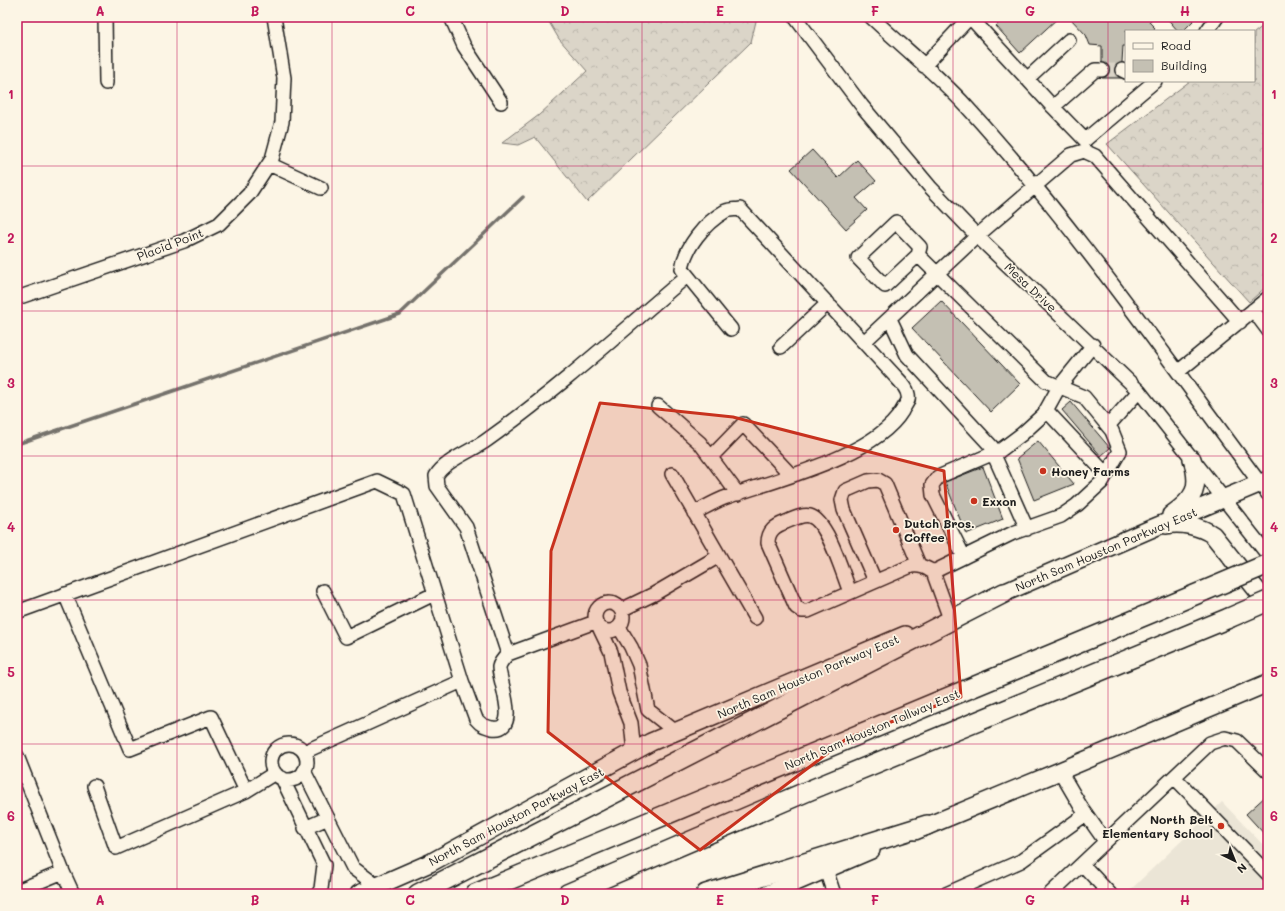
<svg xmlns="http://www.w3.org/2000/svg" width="1285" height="911" font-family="Mali,sans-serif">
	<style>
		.built { fill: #ebe5d6 }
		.forest { fill: url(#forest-crowns); stroke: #7c7872 }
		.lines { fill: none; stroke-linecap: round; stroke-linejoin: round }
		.stream { stroke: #75726c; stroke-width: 3.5 }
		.building { fill: #c4c0b3; stroke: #1c1c1c }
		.minor-tunnel { stroke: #dad4c7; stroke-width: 13; stroke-dasharray: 13 6; stroke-linecap: butt }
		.minor-casing { stroke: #1c1c1c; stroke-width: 16 }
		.major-casing { stroke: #1c1c1c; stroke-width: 20 }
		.highway-casing { stroke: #1c1c1c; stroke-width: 22 }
		.minor { stroke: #fcf5e5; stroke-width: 13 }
		.major { stroke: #fcf5e5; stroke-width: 17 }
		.highway { stroke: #fcf5e5; stroke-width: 19 }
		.highway-bridge-casing { stroke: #1c1c1c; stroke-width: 22; stroke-linecap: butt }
		.highway-bridge { stroke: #fcf5e5; stroke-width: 19 }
		.marked { fill: #c8321e; fill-opacity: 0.2; stroke: #c8321e; stroke-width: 3; stroke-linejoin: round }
		.grid { fill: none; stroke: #c2185b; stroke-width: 1; stroke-opacity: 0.55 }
		.poi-dot { fill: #c8321e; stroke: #fcf5e5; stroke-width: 1.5 }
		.labels { text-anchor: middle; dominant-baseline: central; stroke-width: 3.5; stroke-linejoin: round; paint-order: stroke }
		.street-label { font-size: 12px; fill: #1c1c1c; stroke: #fcf5e5 }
		.poi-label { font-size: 12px; font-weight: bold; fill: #1c1c1c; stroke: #fcf5e5; text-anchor: start }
		.neatline { fill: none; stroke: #c2185b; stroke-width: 1.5 }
		.grid-label { font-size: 13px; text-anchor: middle; font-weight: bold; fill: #c2185b }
	</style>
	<defs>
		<pattern id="forest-crowns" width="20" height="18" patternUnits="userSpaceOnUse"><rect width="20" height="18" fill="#dbd5c8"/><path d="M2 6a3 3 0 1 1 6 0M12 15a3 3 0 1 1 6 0" fill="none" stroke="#bbb6ab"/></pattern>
	</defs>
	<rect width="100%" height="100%" fill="#fcf5e5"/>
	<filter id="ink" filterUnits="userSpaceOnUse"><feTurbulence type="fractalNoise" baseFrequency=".025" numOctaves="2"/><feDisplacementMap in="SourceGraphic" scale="8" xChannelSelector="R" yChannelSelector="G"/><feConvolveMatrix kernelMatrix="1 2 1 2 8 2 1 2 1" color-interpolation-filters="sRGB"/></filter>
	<g filter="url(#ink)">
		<path class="built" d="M1222,802L1268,850V894H1126Z"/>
		<path class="forest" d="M546,17H757L751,42L587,202L535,137L518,145L502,143L539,115L587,71L559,39Z
			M1268,22V285L1249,302L1107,144L1190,81H1254V33Z"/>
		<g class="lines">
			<path class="stream" d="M17,444L400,314L523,197"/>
		</g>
		<path class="building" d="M1005,17H1059L1020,53L996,26Z
			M1069,17H1153L1149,22L1155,28L1152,31H1126V46H1123L1121,78H1102V46L1090,45L1086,35Z
			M1166,17H1197L1183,31H1178Z
			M812,150L838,178L857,160L876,181L856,198L867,210L846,229L791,169Z
			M941,301L1020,384L991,412L912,328Z
			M1071,402L1110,448L1101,456L1062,410Z
			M1038,441L1074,484L1034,500L1017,458Z
			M983,467L1003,519L966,534L945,482Z
			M1268,794V838L1246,814Z"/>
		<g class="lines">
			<path class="minor-tunnel" d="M1102,70H1122"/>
			<defs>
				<path id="minor" d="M105,17L106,83
					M451,17L464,46L501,102
					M795,17L862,106L930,187L977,236L1139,391L1268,555
					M871,17C903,47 938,75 967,107C1077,228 1170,363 1268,494
					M970,17L1053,107L1085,140L1155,81
					M1207,31L1217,17
					M924,66L970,17
					M1122,70L1126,72
					M1027,79L1069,40
					M1053,107L1095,70H1102
					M269,164L321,188
					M896,222L920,247L918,255L885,286L858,258Z
					M918,255L1046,381L1084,397L1112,431L1120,451L1102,482L1077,505L1061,516L1013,533L933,572L949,616
					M17,298L184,241L219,224L249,194L272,159L282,122L284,78L274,17
					M1253,310L1268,330
					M890,319L907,355L992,447L994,455L987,456L938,477L932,485L933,495L964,557
					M864,342L977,236L1071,155L1084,151L1095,156L1240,322
					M781,347L828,303
					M1179,371L1268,298
					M658,406L700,443L738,494
					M1046,410L1106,474
					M1108,426L1139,391
					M711,457L743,424L791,475
					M672,474L755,618
					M694,513C704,508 714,502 724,498C774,480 874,457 902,411C903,408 907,404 908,400C910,391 902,383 896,377L740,209C735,210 728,209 724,212C705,223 685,247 682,269L731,329
					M1027,529L994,455L1022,434L1044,414L1059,387L1093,345
					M875,581L844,510L842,500L845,491L868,481L878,480L885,484L919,565
					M323,591L346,637L434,594
					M850,592C843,575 828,521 810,516C803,514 793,519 786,522C775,526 768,531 768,543L796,607L802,611H808L911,566C921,565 925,567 933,572
					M65,594L130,749L211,717L246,791L275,773
					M595 617a14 14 0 1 1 28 0a14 14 0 1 1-28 0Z
					M621,610L654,594L719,556
					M17,612L377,481L404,494L462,681L304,752
					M619,627L631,647L639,665L648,710L676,732
					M600,629L611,652L619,692L631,723L634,752
					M508,654L466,527L437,486L436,476C444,461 472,451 487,440C557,390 621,332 687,276
					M462,681L476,719C481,725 484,726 492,728C522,733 498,678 499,667C500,662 504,658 508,654L595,622
					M271 762a18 18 0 1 1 36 0a18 18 0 1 1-36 0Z
					M17,756L63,872L17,891
					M304,771L353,868L377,886
					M1060,771L1081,807L1105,841
					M282,778L324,865L321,889L318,894
					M1175,778L1268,874
					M94,786L116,848L246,791
					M305,828L328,818
					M823,861L834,894
					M1082,864L1110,894
					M63,872L73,894
					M946,894L1021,861L1086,814
					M1050,894L1210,743L1225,738L1237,741L1268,771"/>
				<path id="major" d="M1171,515C1195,498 1201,488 1192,459
					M1166,525C1181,522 1200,526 1213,535L1268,604
					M992,598L1153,528L1268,480
					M915,831L1060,771L1268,683
					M359,894L430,863L651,742L905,635
					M768,894L871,850"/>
				<path id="highway" d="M418,894L1004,593
					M475,894L1204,591
					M567,894L808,791L1229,618
					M706,894L927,825"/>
			</defs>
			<use href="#minor" class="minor-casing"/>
			<use href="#major" class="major-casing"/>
			<use href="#highway" class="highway-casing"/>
			<use href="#minor" class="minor"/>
			<use href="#major" class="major"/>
			<use href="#highway" class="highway"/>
			<defs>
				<path id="highway-bridge" d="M1204,591L1268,564
					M1229,618L1268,601"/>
			</defs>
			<use href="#highway-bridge" class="highway-bridge-casing"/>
			<use href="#highway-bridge" class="highway-bridge"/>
		</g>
	</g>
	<path class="marked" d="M600,403L733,417L944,471L961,697L849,737L700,850L548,732L551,551Z"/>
	<path class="grid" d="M177,17V894M332,17V894M487,17V894M642,17V894M798,17V894M953,17V894M1108,17V894M17,166H1268M17,311H1268M17,456H1268M17,600H1268M17,744H1268"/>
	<g class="poi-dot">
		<circle cx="1043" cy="471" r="4"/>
		<circle cx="974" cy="501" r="4"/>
		<circle cx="896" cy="530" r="4"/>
		<circle cx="1221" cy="826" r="4"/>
	</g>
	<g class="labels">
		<g class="street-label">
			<text transform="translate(170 244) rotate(-21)">Placid Point</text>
			<text transform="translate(1031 287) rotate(43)">Mesa Drive</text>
			<text transform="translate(1106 549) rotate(-23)">North Sam Houston Parkway East</text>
			<text transform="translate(808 676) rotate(-23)">North Sam Houston Parkway East</text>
			<text transform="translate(872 729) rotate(-23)">North Sam Houston Tollway East</text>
			<text transform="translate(516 816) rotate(-28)">North Sam Houston Parkway East</text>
		</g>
		<g class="poi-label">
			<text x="1051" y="471">Honey Farms</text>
			<text x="982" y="501">Exxon</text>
			<text x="904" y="523">Dutch Bros.<tspan x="904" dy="14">Coffee</tspan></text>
			<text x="1213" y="819" text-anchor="end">North Belt<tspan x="1213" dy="14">Elementary School</tspan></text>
		</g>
	</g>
	<rect width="1285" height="911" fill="none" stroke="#fcf5e5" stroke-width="44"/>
	<rect x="1125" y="30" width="130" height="52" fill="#fcf5e5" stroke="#a29e95"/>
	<rect x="1133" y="43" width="20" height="6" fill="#fcf5e5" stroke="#a29e95"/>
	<text x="1161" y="50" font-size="12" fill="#1c1c1c">Road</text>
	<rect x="1133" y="60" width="20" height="12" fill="#c4c0b3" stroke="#a29e95"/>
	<text x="1161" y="70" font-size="12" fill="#1c1c1c">Building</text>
	<g transform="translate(1235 861) rotate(137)" stroke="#fcf5e5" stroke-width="3" paint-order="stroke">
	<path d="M0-3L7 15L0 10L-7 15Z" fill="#1c1c1c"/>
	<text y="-6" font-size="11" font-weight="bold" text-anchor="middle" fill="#1c1c1c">N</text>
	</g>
	<rect x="22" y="22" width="1241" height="867" class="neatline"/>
	<g class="grid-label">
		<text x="100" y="16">A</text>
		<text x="255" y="16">B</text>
		<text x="410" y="16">C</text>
		<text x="565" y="16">D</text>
		<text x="720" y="16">E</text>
		<text x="875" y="16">F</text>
		<text x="1030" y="16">G</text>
		<text x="1185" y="16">H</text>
		<text x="11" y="99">1</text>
		<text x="1274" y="99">1</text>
		<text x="11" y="243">2</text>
		<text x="1274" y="243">2</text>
		<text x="11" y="388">3</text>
		<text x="1274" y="388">3</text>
		<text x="11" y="532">4</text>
		<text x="1274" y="532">4</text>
		<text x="11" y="677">5</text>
		<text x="1274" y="677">5</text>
		<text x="11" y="821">6</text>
		<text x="1274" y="821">6</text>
		<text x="100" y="905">A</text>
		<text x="255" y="905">B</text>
		<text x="410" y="905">C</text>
		<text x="565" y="905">D</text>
		<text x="720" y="905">E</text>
		<text x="875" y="905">F</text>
		<text x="1030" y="905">G</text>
		<text x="1185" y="905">H</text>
	</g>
</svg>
